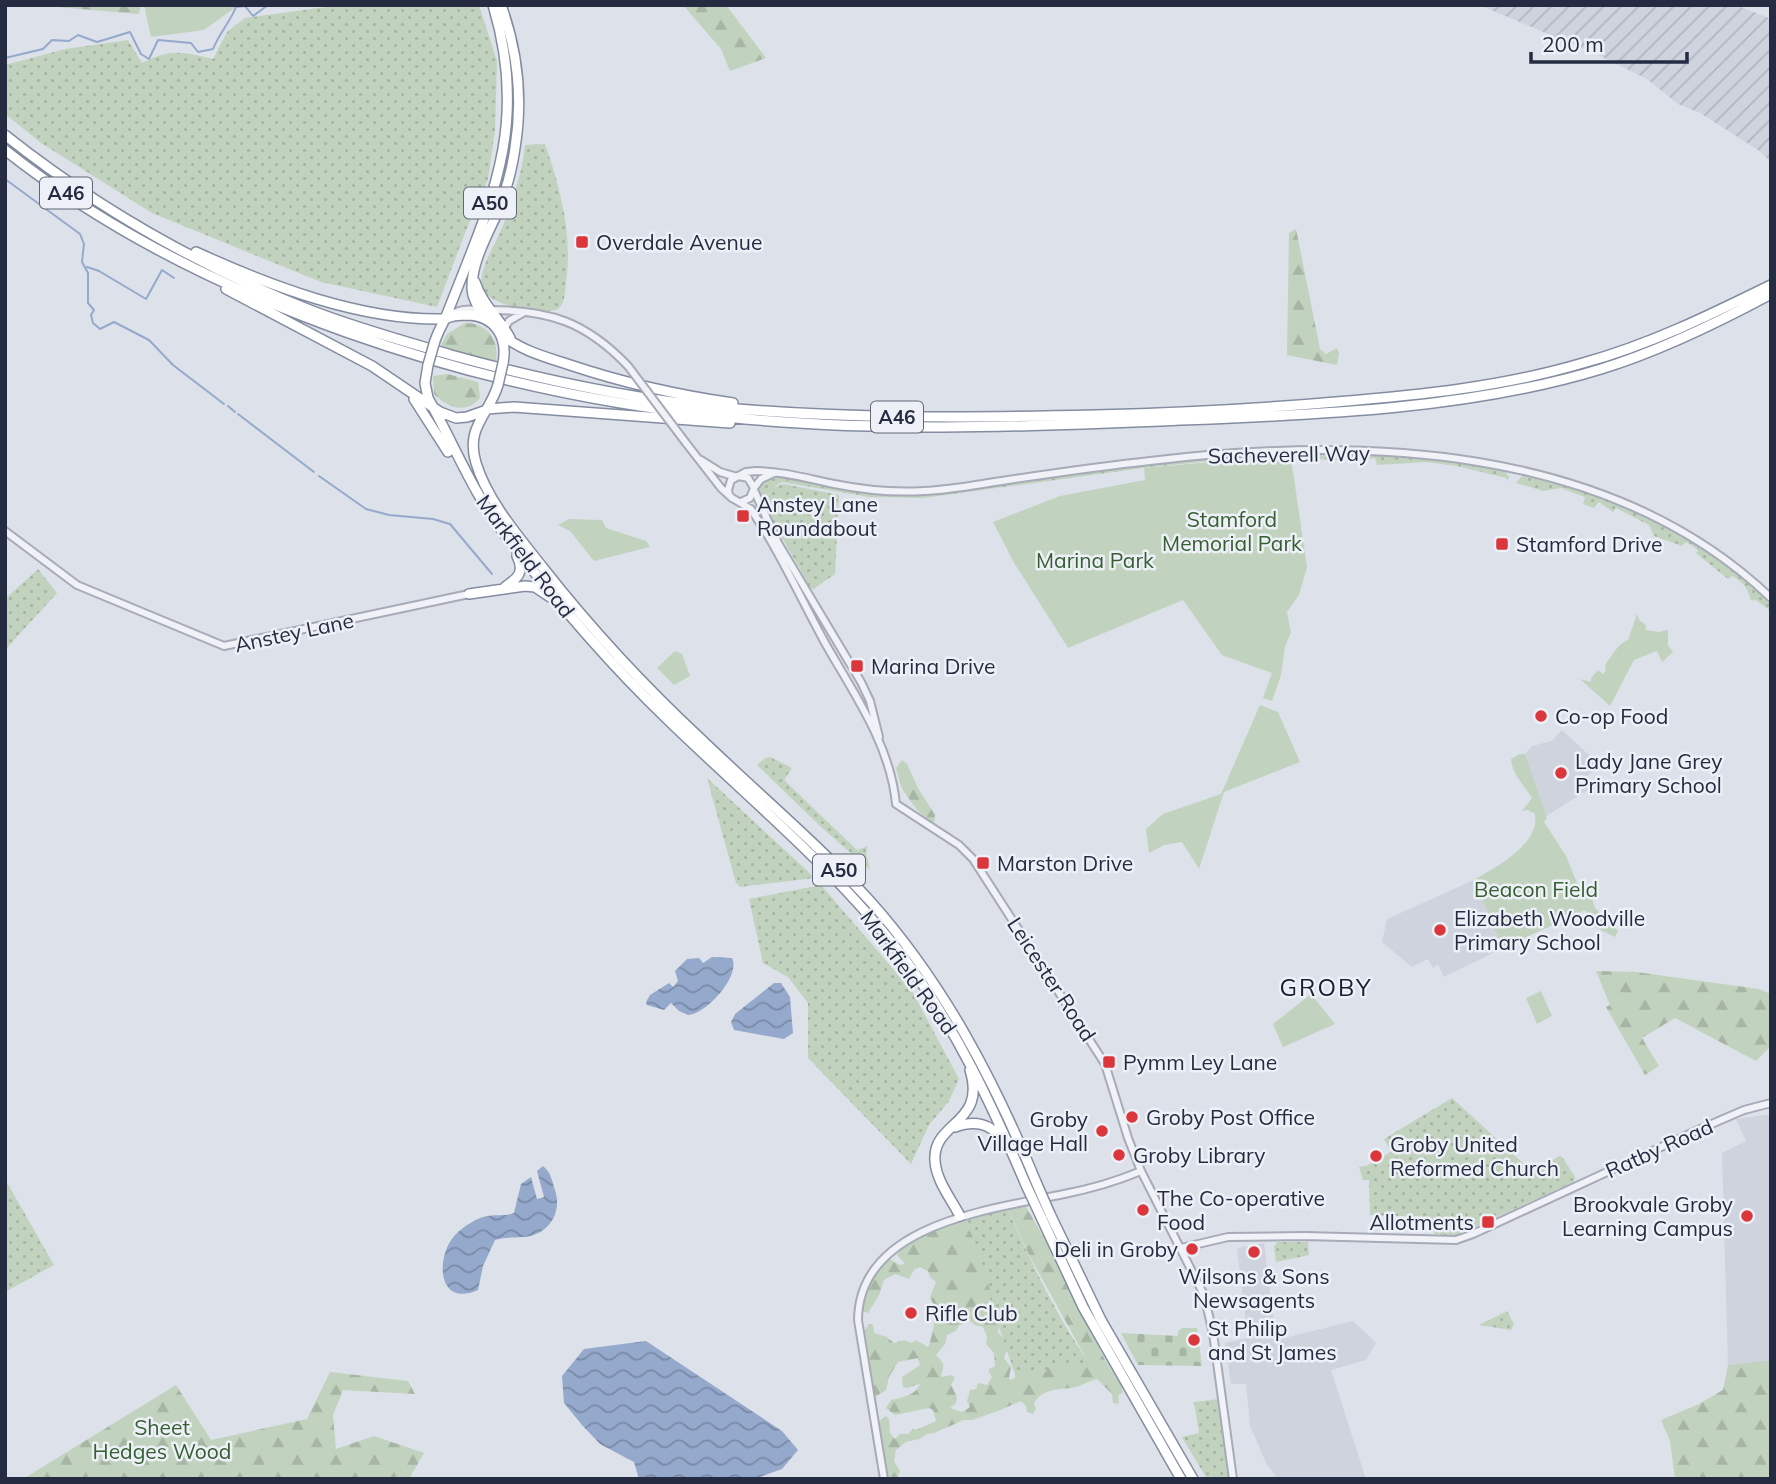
<svg xmlns="http://www.w3.org/2000/svg" width="1776" height="1484" font-family="Mulish,sans-serif">
	<style>
		.built { fill: #cfd3de }
		.industrial { fill: url(#industrial-furrows) }
		.grass { fill: url(#grass-dots) }
		.forest { fill: url(#forest-firs); fill-rule: evenodd }
		.cemetery { fill: url(#cemetery-stones) }
		.park { fill: #c1d3be }
		.water { fill: url(#water-waves) }
		.lines { fill: none; stroke-linecap: round; stroke-linejoin: round }
		.stream { stroke: #95a9cc; stroke-width: 2 }
		.minor-casing { stroke: #a6abb7; stroke-width: 10 }
		.highway-casing { stroke: #838ca1; stroke-width: 12 }
		.minor { stroke: #f0f2f7; stroke-width: 6 }
		.highway { stroke: #fff; stroke-width: 9 }
		.minor-bridge-casing { stroke: #a6abb7; stroke-width: 10; stroke-linecap: butt }
		.highway-bridge-casing { stroke: #838ca1; stroke-width: 12; stroke-linecap: butt }
		.minor-bridge { stroke: #f0f2f7; stroke-width: 6 }
		.highway-bridge { stroke: #fff; stroke-width: 9 }
		.poi-dot { fill: #da363b; stroke: #edf0f6; stroke-width: 2.5 }
		.labels { text-anchor: middle; dominant-baseline: central; stroke-width: 5; stroke-linejoin: round; paint-order: stroke }
		.shield { fill: #edf0f6; stroke: #616777; stroke-width: 2 }
		.shield-label { font-size: 19px; font-weight: bold; fill: #252c41 }
		.poi-label { font-size: 21px; fill: #252c41; stroke: #edf0f6; text-anchor: start }
		.street-label { font-size: 21px; fill: #252c41; stroke: #edf0f6 }
		.park-label { font-size: 21px; fill: #355e31; stroke: #edf0f6 }
		.quarter-label { font-size: 24px; letter-spacing: 2px; fill: #181d31; stroke: #edf0f6 }
	</style>
	<defs>
		<pattern id="industrial-furrows" width="10" height="10" patternUnits="userSpaceOnUse" patternTransform="scale(1.75)"><rect width="10" height="10" fill="#cfd3de"/><path d="M-1 1l2-2M0 10L10 0M9 11l2-2" fill="none" stroke="#b2b5c0"/></pattern>
		<pattern id="grass-dots" width="8" height="8" patternUnits="userSpaceOnUse" patternTransform="scale(1.75)"><rect width="8" height="8" fill="#c1d3be"/><path d="M2 2h.1M6 6h.1" fill="none" stroke="#a6b5a4" stroke-width="1.8" stroke-linecap="round"/></pattern>
		<pattern id="forest-firs" width="22" height="20" patternUnits="userSpaceOnUse" patternTransform="scale(1.75)"><rect width="22" height="20" fill="#c1d3be"/><path d="M5 1l3.5 6h-7zM16 11l3.5 6h-7z" fill="#a6b5a4"/></pattern>
		<pattern id="cemetery-stones" width="16" height="16" patternUnits="userSpaceOnUse" patternTransform="scale(1.75)"><rect width="16" height="16" fill="#c1d3be"/><path d="M2 7V4a2 2 0 0 1 4 0v3zM10 15v-3a2 2 0 0 1 4 0v3z" fill="#a6b5a4"/></pattern>
		<pattern id="water-waves" width="16" height="10" patternUnits="userSpaceOnUse" patternTransform="scale(1.75)"><rect width="16" height="10" fill="#95a9cc"/><path d="M0 5q4-4 8 0t8 0" fill="none" stroke="#798aa7"/></pattern>
	</defs>
	<rect width="100%" height="100%" fill="#dde1e9"/>
	<path class="built" d="M1562,730L1592,758L1598,768L1584,778L1591,788L1546,816L1525,754L1532,746L1552,741Z
		M1474,880L1503,948L1444,977L1438,964L1433,968L1428,959L1412,967L1382,942L1387,919Z
		M1771,1114V1360L1728,1365L1722,1153L1746,1141L1736,1119Z
		M1264,1243L1276,1340L1353,1321L1376,1343L1366,1360L1331,1370L1366,1479H1278L1267,1465L1250,1426L1246,1384H1231L1225,1343L1248,1338L1237,1248Z"/>
	<path class="industrial" d="M1479,5H1736L1771,19V162L1758,150L1700,113L1678,104L1647,79L1596,54Z"/>
	<path class="grass" d="M341,5H479L497,61L495,130L488,179L465,233L437,307L321,282L152,213L41,143L5,114V65L65,49L128,40L142,63C171,48 183,52 213,59L227,32L245,18Z
		M545,144C560,187 573,235 566,281C565,289 566,300 560,307C554,314 537,310 529,309C511,307 493,303 481,289C480,265 493,250 502,228C513,202 522,173 525,145Z
		M1272,455C1349,454 1428,454 1504,470L1509,477L1508,481L1506,478L1457,466L1427,462L1377,465L1375,458L1337,460L1292,458L1200,462L1143,468L924,498L869,497L782,482L774,487L784,484L839,495L835,574L815,588V590L806,585L805,578L765,508L759,489L764,480L780,477L860,492L924,494L1156,463Z
		M1523,475C1617,496 1699,537 1771,602V611L1754,599L1753,601L1750,599C1748,588 1742,581 1732,576L1728,579L1696,553L1699,550L1686,542L1682,546L1654,536L1649,525L1616,508L1613,512L1599,502L1594,508L1583,504L1585,497L1561,488L1543,491L1516,483Z
		M38,569L57,593L5,650V599Z
		M770,757L792,768L784,780L857,850L868,846L866,852L870,870L821,827L757,765L765,758Z
		M707,778L815,878L740,887L736,883Z
		M821,885L912,991L959,1079L949,1101L929,1125L911,1164L808,1058V1003L788,977L763,963L749,899Z
		M1452,1098L1524,1164L1538,1167L1560,1156L1563,1158L1575,1177L1574,1182L1455,1236L1441,1237L1440,1234H1435L1426,1217L1370,1215L1369,1180H1363L1359,1167L1366,1166L1391,1152L1384,1139Z
		M5,1179L54,1265L5,1292Z
		M1008,1209C1031,1263 1058,1320 1093,1368L1019,1387L980,1269L956,1224L969,1218Z
		M1277,1242H1308L1309,1255L1276,1262L1274,1247Z
		M1507,1311L1514,1324L1511,1330L1479,1325Z
		M1219,1399L1229,1479H1207L1182,1437L1199,1433L1194,1402Z"/>
	<path class="forest" d="M54,5H141L139,14L57,7Z
		M683,5H726L766,58L730,71L721,49Z
		M1296,229L1320,349L1326,354L1337,348L1339,353L1337,365L1287,355L1289,233Z
		M465,323C487,323 500,340 496,361L440,347L447,334Z
		M447,374L478,382L480,398C466,415 447,407 434,394L433,376Z
		M902,760L907,764L918,788L935,815L934,824L917,810L902,789L896,768Z
		M1596,971L1636,972L1759,989L1771,994V1046L1756,1061L1675,1018L1642,1038L1659,1066L1645,1075L1606,1007L1610,1005Z
		M1026,1207L1046,1241L1105,1360L1121,1385L1123,1392L1118,1396L1119,1404L1113,1403L1112,1394L1097,1379C1089,1381 1083,1385 1076,1387C1061,1390 1044,1387 1034,1403L1036,1409L1033,1414L1027,1412L1026,1406L1021,1401L998,1411L972,1420H964L934,1433L927,1434L919,1439L906,1442L896,1450L894,1461L900,1471L897,1479H889L884,1468L878,1422L886,1416L889,1419L890,1433L895,1439L900,1434H908L913,1429L916,1430L936,1421L933,1410L929,1408L895,1415L886,1408L891,1400C902,1397 915,1396 920,1384L907,1388L903,1387L902,1377L920,1365L918,1358L898,1362L889,1377L886,1390L875,1397L869,1372L870,1361L866,1351V1340L863,1333L869,1324L873,1325L874,1333L887,1337L894,1343L904,1340L912,1343L916,1340L928,1347C932,1340 936,1316 935,1308C934,1304 931,1301 930,1297L936,1282L930,1277L928,1271L920,1267L914,1270L909,1279L895,1274L884,1280L879,1295L868,1313L862,1311C866,1291 874,1274 887,1258L900,1265L905,1264L897,1255C905,1244 914,1236 925,1227L930,1230L939,1229L954,1221L969,1229L976,1244L981,1250C980,1259 987,1285 992,1294L989,1302L1000,1324L998,1332L1009,1345L1004,1358L1011,1367L1009,1378L1011,1380L1025,1371L1044,1373L1054,1363L1065,1367L1070,1360L1080,1364L1087,1363L1091,1367L1030,1257L1008,1209ZM967,1319L975,1325L983,1327L987,1337L986,1344L994,1353L995,1366L989,1369V1372L992,1377L987,1385L978,1383L976,1389L970,1390L967,1401L970,1407L962,1412L950,1408L956,1403L957,1397L951,1385L955,1377L950,1375L942,1377L941,1375C945,1364 944,1363 936,1355L945,1344L947,1335L956,1331L959,1325L964,1324Z
		M1771,1360V1479H1675L1670,1441L1661,1420L1699,1404L1723,1390L1728,1365Z
		M330,1372L408,1381L415,1394L343,1390L333,1415L336,1449L374,1436L424,1453L409,1479H23L176,1385L211,1440L307,1419Z"/>
	<path class="cemetery" d="M1183,1328H1197L1202,1366L1138,1365L1121,1333L1178,1336V1331Z"/>
	<path class="park" d="M144,5H246L236,7L204,30L151,37Z
		M1291,458L1307,567L1299,595L1287,612L1291,632L1285,647L1281,675L1272,701L1263,698L1272,673L1222,655L1183,600L1068,648L1013,561L993,522L1060,496L1145,480L1144,468L1200,463Z
		M569,519L602,520L606,528L646,541L650,547L594,561L570,531L558,525Z
		M1637,614L1640,621L1645,624L1646,630L1659,632L1668,630V645L1673,652L1662,662L1657,651L1634,660L1610,706L1580,679L1591,682V678L1598,670L1603,674L1606,671L1605,665C1612,656 1618,643 1628,640Z
		M675,651L682,654L690,676L674,685L657,668Z
		M1260,705L1278,712L1300,762L1224,792L1199,869L1182,842L1164,845L1149,853L1146,829L1163,814L1221,794Z
		M1520,754H1525L1547,818L1544,822L1566,856L1582,895L1591,896L1595,908L1618,931L1615,937L1593,926L1585,910L1503,948L1501,944L1474,880C1496,867 1540,845 1535,814L1528,810L1522,811L1532,798C1524,785 1512,774 1511,759Z
		M1541,991L1552,1016L1537,1024L1526,998Z
		M1311,994L1335,1024L1283,1047L1273,1024Z"/>
	<path class="water" d="M712,957L732,958C741,976 706,1014 688,1015L679,1011L671,1003L664,1010L647,1005L646,1002L650,995L669,983L673,987L678,981L675,971L687,959L699,958L703,963Z
		M774,983H781L790,997L793,1033L784,1039L734,1030L731,1022L735,1014Z
		M543,1166C551,1172 552,1181 555,1190C563,1214 547,1236 522,1237C512,1238 505,1237 495,1240L483,1266L478,1290C435,1309 435,1252 458,1232C466,1225 477,1218 487,1216C497,1214 505,1217 514,1213L521,1184L531,1177L537,1199L544,1197L537,1171Z
		M646,1341L782,1431L798,1450L782,1469L754,1479H639L634,1462L600,1444L582,1425L564,1403L562,1376L584,1349Z"/>
	<g class="lines">
		<path class="stream" d="M5,58L43,49L52,40L69,41L78,35L97,42L130,32L141,54L149,59L158,40L191,43L198,52L213,49C219,34 230,22 236,7L245,6L253,16L268,5
			M5,179L80,234L84,244L82,262L88,273V303L94,310L91,315L93,323L100,329L114,322L149,340L173,365L224,404
			M87,267L99,271L146,299L162,270L174,278
			M228,406L235,412
			M238,414L314,472
			M319,476L366,509L389,515L433,519L450,524L492,574"/>
		<defs>
			<path id="minor" d="M452,314C463,307 477,310 490,310C550,310 586,322 628,366
				M504,329L509,321L523,313
				M686,443L721,488L732,498L751,509L768,536C788,570 805,606 824,641C853,693 890,743 896,804L959,845L973,859L1105,1064L1128,1138L1141,1171L1204,1295L1213,1333L1233,1479
				M701,460L720,472L737,477
				M739,476L748,478L754,488L750,498L741,502
				M754,488L761,479L774,473
				M754,490L778,543L861,682L870,701L879,737
				M729,495L728,490L731,480L746,472L756,471C782,471 809,479 834,484C864,490 894,493 924,491C952,490 980,484 1008,480C1055,473 1103,466 1150,461C1360,436 1609,443 1771,598
				M5,531L77,585L224,646L469,594
				M1181,1248L1228,1237L1305,1236L1456,1240L1473,1234L1700,1129L1744,1110L1771,1103
				M884,1479L858,1320C859,1223 994,1209 1064,1194C1090,1189 1117,1181 1141,1171"/>
			<path id="highway" d="M5,135C97,208 201,267 310,310C356,328 404,341 451,355C538,379 626,398 715,407C841,419 968,418 1095,415C1176,413 1256,409 1336,402C1420,395 1502,387 1583,363C1649,345 1710,315 1771,285
				M5,150C199,304 482,393 726,417C868,432 1018,427 1161,421C1304,415 1464,411 1601,369C1660,351 1717,323 1771,294
				M196,252C270,286 362,321 444,319
				M475,282C482,304 500,319 510,338
				M226,289L372,366L440,412L456,418L467,417L484,411
				M445,319C452,315 460,315 468,315C495,316 508,337 503,363
				M488,320C480,311 472,300 472,287C472,261 488,234 498,211C506,191 512,170 515,148C523,99 518,52 501,5
				M502,335C522,351 546,357 570,365C624,383 677,395 733,403
				M434,344C437,333 443,324 447,314C490,204 530,127 493,5
				M428,365L425,383L428,398C454,444 473,494 506,536C555,600 608,662 666,718C747,797 835,868 904,958C956,1028 992,1105 1026,1185
				M498,385C489,415 465,427 476,463C488,502 519,537 544,569C592,630 645,687 702,740C758,794 818,844 870,901C944,984 994,1080 1036,1182
				M414,399L448,452
				M487,409L514,407L730,423
				M505,587C518,578 525,572 517,556
				M469,594L525,586L535,587L550,597
				M955,1127C975,1120 990,1123 1003,1140
				M1050,1214L1101,1320L1193,1479
				M960,1216C951,1199 936,1180 935,1161C932,1121 987,1125 970,1070
				M1041,1217L1083,1307L1181,1479"/>
		</defs>
		<use href="#minor" class="minor-casing"/>
		<use href="#highway" class="highway-casing"/>
		<use href="#minor" class="minor"/>
		<use href="#highway" class="highway"/>
		<defs>
			<path id="minor-bridge" d="M628,366L686,443"/>
			<path id="highway-bridge" d="M428,365L434,344
				M498,385L503,363
				M1036,1182L1050,1214
				M1026,1185L1041,1217"/>
		</defs>
		<use href="#minor-bridge" class="minor-bridge-casing"/>
		<use href="#highway-bridge" class="highway-bridge-casing"/>
		<use href="#minor-bridge" class="minor-bridge"/>
		<use href="#highway-bridge" class="highway-bridge"/>
	</g>
	<g class="poi-dot">
		<rect x="575" y="235" width="14" height="14" rx="3.5"/>
		<rect x="736" y="509" width="14" height="14" rx="3.5"/>
		<rect x="1495" y="537" width="14" height="14" rx="3.5"/>
		<rect x="850" y="659" width="14" height="14" rx="3.5"/>
		<circle cx="1541" cy="716" r="7"/>
		<circle cx="1561" cy="773" r="7"/>
		<rect x="976" y="856" width="14" height="14" rx="3.5"/>
		<circle cx="1440" cy="930" r="7"/>
		<rect x="1102" y="1055" width="14" height="14" rx="3.5"/>
		<circle cx="1132" cy="1117" r="7"/>
		<circle cx="1102" cy="1131" r="7"/>
		<circle cx="1119" cy="1155" r="7"/>
		<circle cx="1376" cy="1156" r="7"/>
		<circle cx="1143" cy="1210" r="7"/>
		<circle cx="1747" cy="1216" r="7"/>
		<rect x="1481" y="1215" width="14" height="14" rx="3.5"/>
		<circle cx="1192" cy="1249" r="7"/>
		<circle cx="1254" cy="1252" r="7"/>
		<circle cx="911" cy="1313" r="7"/>
		<circle cx="1194" cy="1340" r="7"/>
	</g>
	<g class="labels">
		<g class="shield">
			<rect x="40" y="177.5" width="52" height="31" rx="5"/>
			<rect x="464" y="187.5" width="52" height="31" rx="5"/>
			<rect x="871" y="401.5" width="52" height="31" rx="5"/>
			<rect x="813" y="854.5" width="52" height="31" rx="5"/>
		</g>
		<g class="shield-label">
			<text x="66" y="193">A46</text>
			<text x="490" y="203">A50</text>
			<text x="897" y="417">A46</text>
			<text x="839" y="870">A50</text>
		</g>
		<g class="poi-label">
			<text x="596" y="242">Overdale Avenue</text>
			<text x="757" y="504">Anstey Lane<tspan x="757" dy="24">Roundabout</tspan></text>
			<text x="1516" y="544">Stamford Drive</text>
			<text x="871" y="666">Marina Drive</text>
			<text x="1555" y="716">Co-op Food</text>
			<text x="1575" y="761">Lady Jane Grey<tspan x="1575" dy="24">Primary School</tspan></text>
			<text x="997" y="863">Marston Drive</text>
			<text x="1454" y="918">Elizabeth Woodville<tspan x="1454" dy="24">Primary School</tspan></text>
			<text x="1123" y="1062">Pymm Ley Lane</text>
			<text x="1146" y="1117">Groby Post Office</text>
			<text x="1088" y="1119" text-anchor="end">Groby<tspan x="1088" dy="24">Village Hall</tspan></text>
			<text x="1390" y="1144">Groby United<tspan x="1390" dy="24">Reformed Church</tspan></text>
			<text x="1133" y="1155">Groby Library</text>
			<text x="1157" y="1198">The Co-operative<tspan x="1157" dy="24">Food</tspan></text>
			<text x="1733" y="1204" text-anchor="end">Brookvale Groby<tspan x="1733" dy="24">Learning Campus</tspan></text>
			<text x="1474" y="1222" text-anchor="end">Allotments</text>
			<text x="1178" y="1249" text-anchor="end">Deli in Groby</text>
			<text x="1254" y="1276" text-anchor="middle">Wilsons &amp; Sons<tspan x="1254" dy="24">Newsagents</tspan></text>
			<text x="925" y="1313">Rifle Club</text>
			<text x="1208" y="1328">St Philip<tspan x="1208" dy="24">and St James</tspan></text>
		</g>
		<g class="street-label">
			<text transform="translate(1289 454) rotate(-1)">Sacheverell Way</text>
			<text transform="translate(526 556) rotate(53)">Markfield Road</text>
			<text transform="translate(294 632) rotate(-12)">Anstey Lane</text>
			<text transform="translate(909 972) rotate(54)">Markfield Road</text>
			<text transform="translate(1052 979) rotate(57)">Leicester Road</text>
			<text transform="translate(1659 1148) rotate(-24)">Ratby Road</text>
		</g>
		<g class="park-label">
			<text x="1232" y="519">Stamford<tspan x="1232" dy="24">Memorial Park</tspan></text>
			<text x="1095" y="560">Marina Park</text>
			<text x="1536" y="889">Beacon Field</text>
			<text x="162" y="1427">Sheet<tspan x="162" dy="24">Hedges Wood</tspan></text>
		</g>
		<g class="quarter-label">
			<text x="1326" y="987">GROBY</text>
		</g>
	</g>
	<rect width="1776" height="1484" fill="none" stroke="#252c41" stroke-width="14"/>
	<path d="M1531 52v10h156v-10" fill="none" stroke="#252c41" stroke-width="3.5"/>
	<text x="1542" y="52" font-size="21" fill="#252c41" stroke="#edf0f6" stroke-width="5" paint-order="stroke">200 m</text>
</svg>
